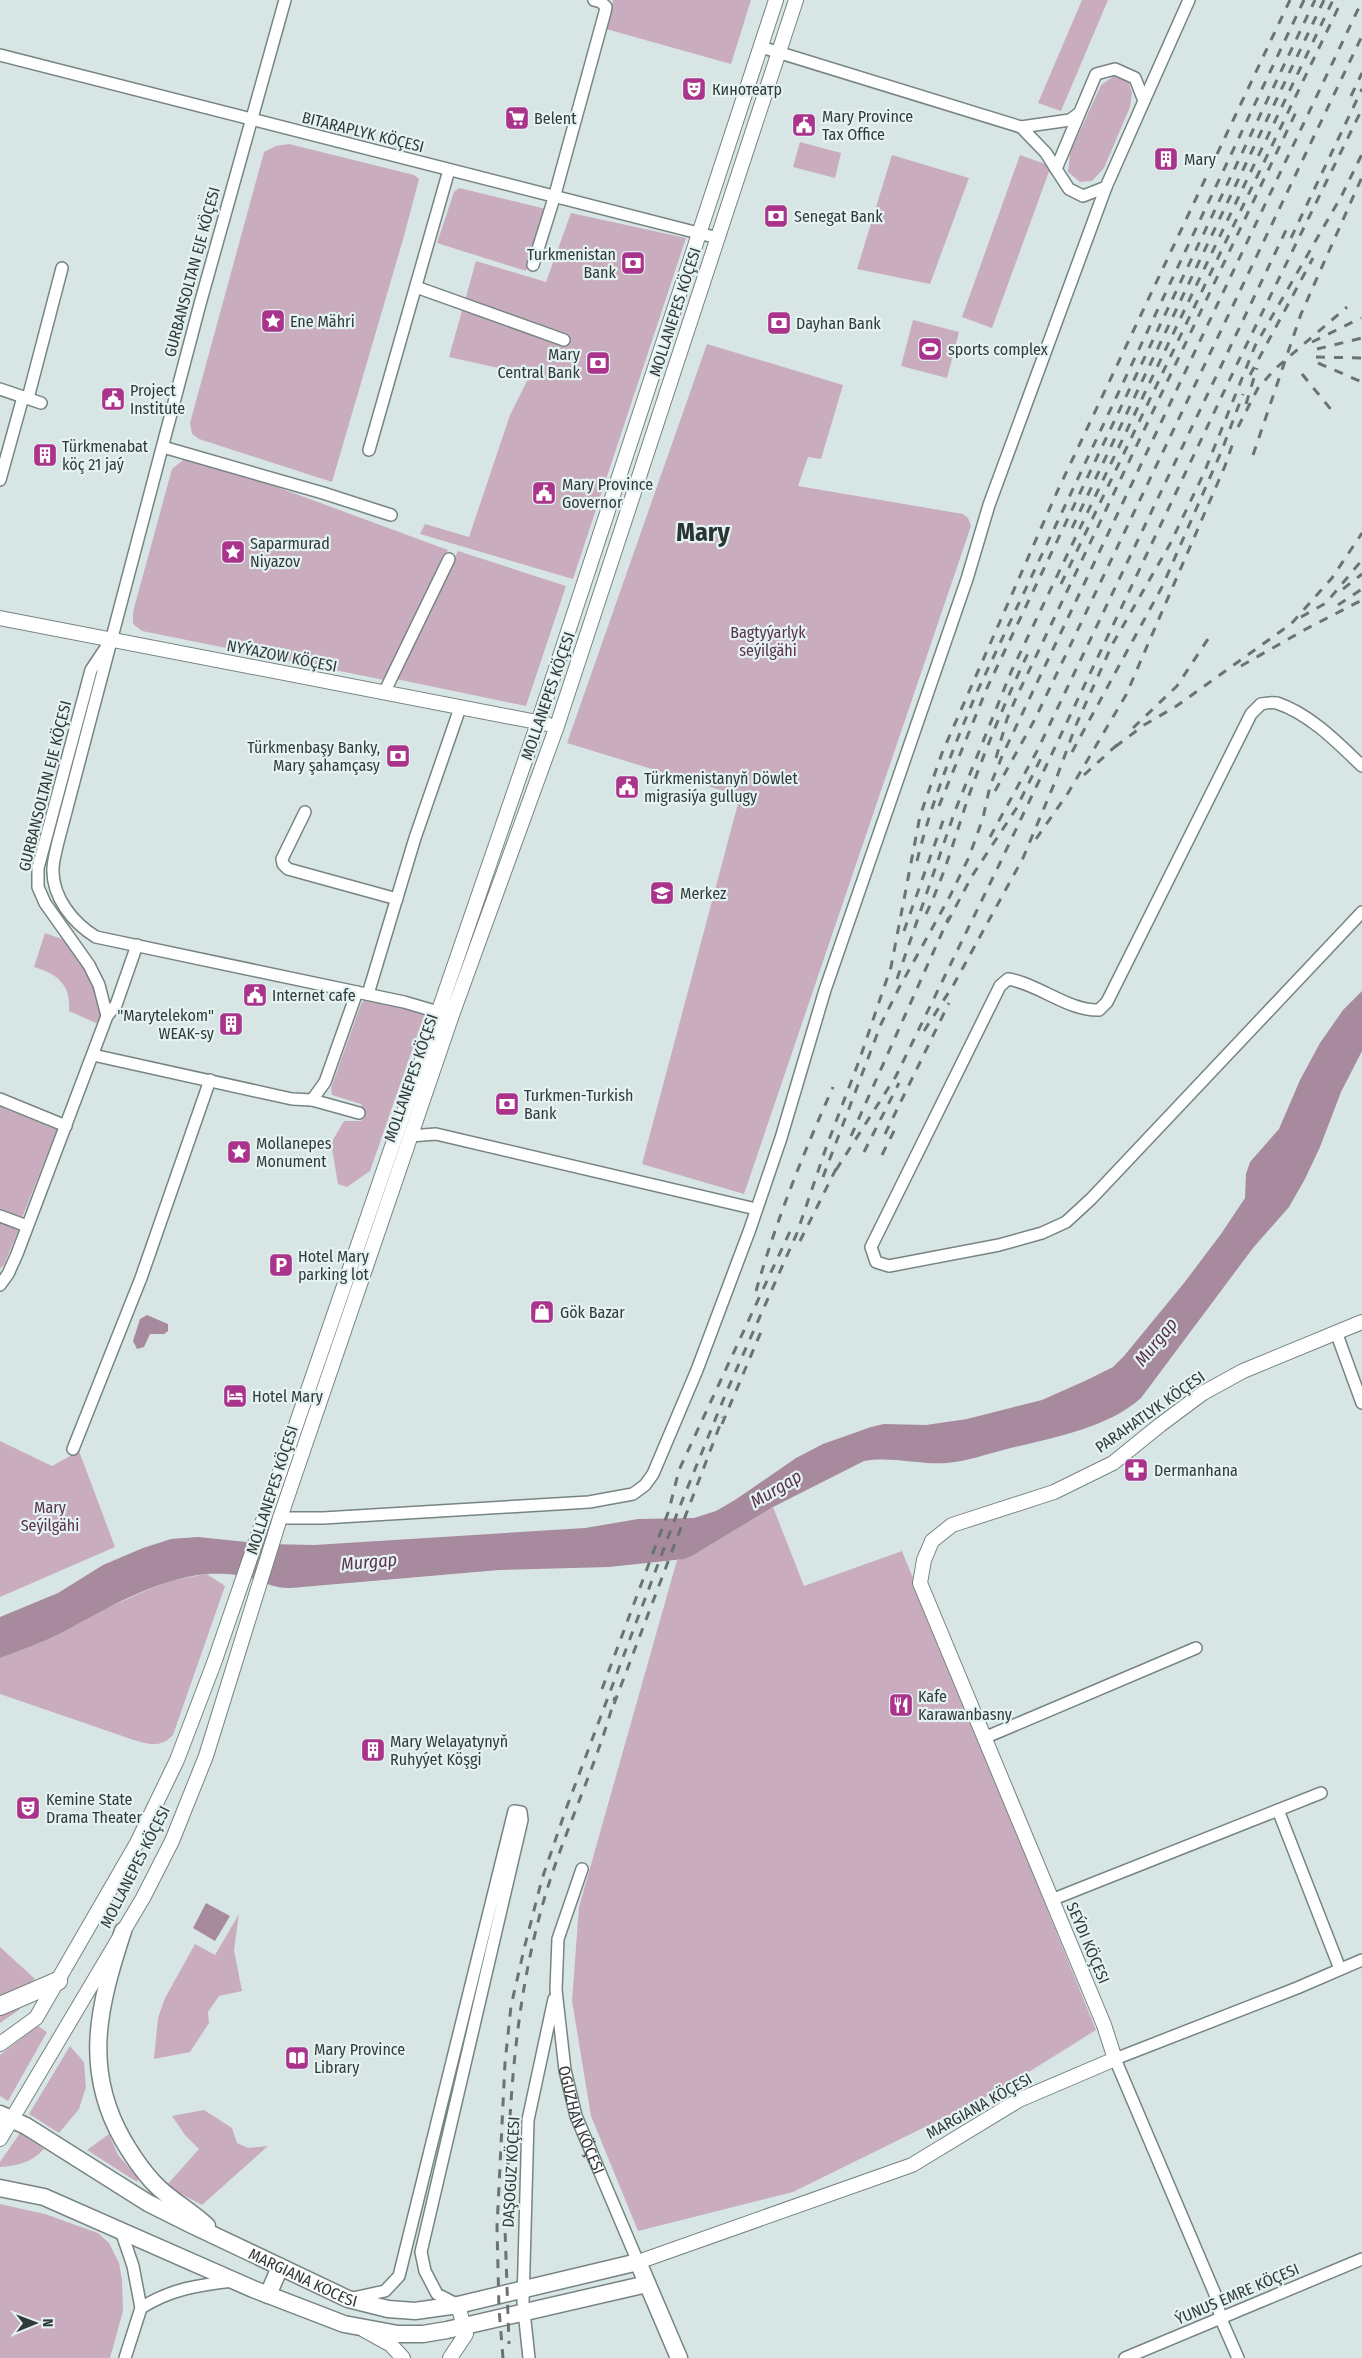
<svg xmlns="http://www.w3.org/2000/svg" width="1362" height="2358" font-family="'Fira Sans Condensed',sans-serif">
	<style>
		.green { fill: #c9adbf }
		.water { fill: #a78a9d }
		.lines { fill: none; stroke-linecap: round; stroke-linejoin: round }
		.minor-casing { stroke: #768483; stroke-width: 14 }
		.tertiary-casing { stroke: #768483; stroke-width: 16 }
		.secondary-casing { stroke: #768483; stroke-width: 19 }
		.primary-casing { stroke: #768483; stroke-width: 20 }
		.minor { stroke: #fff; stroke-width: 11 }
		.tertiary { stroke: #fff; stroke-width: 14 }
		.secondary { stroke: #fff; stroke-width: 16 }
		.primary { stroke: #fff; stroke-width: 18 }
		.rail { stroke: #6a7372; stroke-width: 3; stroke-dasharray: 9 9; stroke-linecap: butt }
		.labels { text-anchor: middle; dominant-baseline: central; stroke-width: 4.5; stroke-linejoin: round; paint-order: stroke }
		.poi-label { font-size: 16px; fill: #333939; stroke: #e4f3f2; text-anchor: start }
		.street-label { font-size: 16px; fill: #333939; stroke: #e4f3f2 }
		.park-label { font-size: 16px; fill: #5a304d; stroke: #e4f3f2 }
		.water-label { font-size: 18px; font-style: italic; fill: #5c324f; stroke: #e4f3f2 }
		.town-label { font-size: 26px; font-weight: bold; fill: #283533; stroke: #e4f3f2 }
	</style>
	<rect width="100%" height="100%" fill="#d7e6e4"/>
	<path class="green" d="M613,0H751L731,64L606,29Z
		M1082,0H1108L1061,111L1038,103Z
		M1114,76L1128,80L1132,93L1130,107L1104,168L1092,181L1080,182L1068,172L1070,153L1101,85Z
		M800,142L841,153L835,178L793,167Z
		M289,144L414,175L419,179L404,236L332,482L199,439L192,434L190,423L264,152L276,146Z
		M892,155L969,178L930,284L857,269Z
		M1020,155L1051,166L992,328L962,317Z
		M459,188L546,209L547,215L526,271L437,243L454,192Z
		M571,213L686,238L573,579L420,534L425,524L469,537L510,415L530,375L449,357L476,261L546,282Z
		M913,320L959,332L947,378L901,366Z
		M707,344L843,385L821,459L808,457L798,486L963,514L968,518L971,526L744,1194L642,1164L740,796L567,743Z
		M193,456L448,550L384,680L142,631L133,624V612L172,469L183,460Z
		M458,551L566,586L526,706L396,679Z
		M45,933L73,943L99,985L103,1026L69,1011C71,985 58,974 34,967Z
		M365,999L425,1013L370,1171L347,1187L338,1184L331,1143L344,1121H361L364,1113L361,1104L332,1095L331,1088L361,1004Z
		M0,1106L57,1130L22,1218L0,1209Z
		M0,1222L19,1229L4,1265L0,1269Z
		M0,1441L52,1466L79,1451L115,1547L0,1597Z
		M773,1507L804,1586L902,1551L1096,2030L1000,2090L793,2192L638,2231L591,2116L572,2001L579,1907L677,1560L692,1556Z
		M207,1574L225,1586L173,1735C160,1749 147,1744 131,1739L0,1694V1658L62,1632L93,1614L168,1581Z
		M239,1914L234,1950L242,1991L219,1996L208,2012L209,2023L190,2052L154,2059L158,2018L165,1998L195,1944L215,1955Z
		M0,1947L35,1979L17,1993L0,1999Z
		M25,2000L19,2010L0,2023V2010Z
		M38,2026L47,2032L8,2101L0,2096V2055Z
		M70,2046L84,2062L86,2087L79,2109L59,2133L29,2114Z
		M204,2110L232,2128L237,2143L248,2148L268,2146L202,2205L166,2186L199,2149L185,2135L172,2116Z
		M20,2133L44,2149C32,2162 18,2166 0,2167V2162Z
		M109,2134L118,2155L138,2178L137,2182L87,2150Z
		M0,2204L45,2214L98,2233L109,2243L119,2263L122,2280L123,2311L110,2358H0Z"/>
	<path class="water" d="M1362,991V1051L1341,1092L1320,1147L1305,1179L1289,1207L1253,1248L1141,1398C1106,1429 1051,1438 1007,1449C987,1454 968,1461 947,1463C919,1465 892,1456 864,1461L773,1507L692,1556L684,1559L609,1567L499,1570L291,1588C276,1589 266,1583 251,1578C238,1574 221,1573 206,1574C156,1579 107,1608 63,1632C43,1642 21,1650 0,1658V1617L58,1593L103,1565L143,1548L171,1539L198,1537L267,1544L314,1545L585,1528L638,1519L694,1518L716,1511L735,1500L796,1458L823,1444L871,1427L884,1424L926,1425L967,1419L1042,1400L1087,1380L1113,1367L1124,1356L1184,1283L1221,1234L1245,1198L1246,1174L1250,1162L1279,1129L1300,1080L1320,1043L1343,1010Z
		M147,1315L168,1324V1331L164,1334H150L144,1347L137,1349L133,1341L140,1319Z
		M206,1903L230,1916L215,1941L193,1928Z"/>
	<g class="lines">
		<defs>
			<g id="minor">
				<path d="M285,0L200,304L58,842C56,851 53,861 53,869C52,897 73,923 96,937L404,1002L445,1014"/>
				<path d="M761,47L1021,127"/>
				<path d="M0,55L718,238"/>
				<path d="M1115,69L1135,78L1144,101L1106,187L1083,196L1069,189L1056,169L1096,74Z"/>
				<path d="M1144,101L1189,0"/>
				<path d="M1056,169L1046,153L1021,127L1070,120L1078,114"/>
				<path d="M533,265L554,198L605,12L606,7L601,2L594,0"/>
				<path d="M416,287L564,340"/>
				<path d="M0,389L41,403"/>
				<path d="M28,398L62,268"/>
				<path d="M163,447L323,493L391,515"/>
				<path d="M369,450L449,170"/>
				<path d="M0,480L23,397"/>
				<path d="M384,693L449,559"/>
				<path d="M1362,766C1338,743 1310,714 1277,703C1272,702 1266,703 1261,704L1251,714L1107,1002L1099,1010C1068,1011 1039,984 1008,979L1000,986L871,1247L876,1262L889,1266L999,1245L1042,1233L1066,1222L1091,1199L1362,912"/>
				<path d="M305,812L282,859L283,864L288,869L397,899"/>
				<path d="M368,994L415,838L460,708"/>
				<path d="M107,1016L99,985L89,965L45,903L38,887V868L91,670L107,646"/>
				<path d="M93,1055L292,1099L312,1100L325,1082L357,992"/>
				<path d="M0,1099L66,1126"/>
				<path d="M312,1100L359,1113"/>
				<path d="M410,1136L436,1134L756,1209"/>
				<path d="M0,1216L27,1226"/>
				<path d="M0,1285L8,1274L17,1254L107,1016L116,1005L137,945"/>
				<path d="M1336,1332L1362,1403"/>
				<path d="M73,1449L141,1278L210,1080"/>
				<path d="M280,1518H323L589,1502L633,1494L645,1485L653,1474L697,1370L750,1229L781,1138L825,990L967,579L989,505L1106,187"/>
				<path d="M984,1738L1196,1648"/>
				<path d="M1278,1810L1340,1969"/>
				<path id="s1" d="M582,1869L558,1939L556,1990L565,2070L576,2116L638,2262"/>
				<path d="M1051,1900L1321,1793"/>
				<path d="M121,2231L133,2266L141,2308L125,2358"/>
				<path d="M353,2298L385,2291L399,2276L514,1811L521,1812L522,1820L421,2252L425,2271L437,2294L458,2305"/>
				<path d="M141,2308C170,2289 199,2285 233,2281"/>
				<path d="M529,2358L523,2302L528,2120L554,1999"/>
				<path d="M1125,2358L1362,2259"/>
				<path d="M1238,2358L1221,2319L1215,2294L1115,2059L1297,1988L1362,1960"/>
			</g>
			<path id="tertiary" d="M0,618L547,724
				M0,2044L36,2018L137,1843L177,1760L214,1663L538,723L776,0
				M0,2139L143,1898L172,1841L206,1756L280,1518L452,1015L557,726L796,0
				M638,2262L912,2165L1019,2100L1115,2059L1104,2025L920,1583L924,1560L932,1541L952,1525L1054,1492L1113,1463L1160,1425L1203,1393L1243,1371L1362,1322
				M364,2330L391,2345L403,2358
				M450,2358L466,2334L458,2305"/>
			<g id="secondary">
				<path d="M123,1931C99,2005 82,2068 123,2140C133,2157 145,2175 159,2188C174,2202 192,2212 207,2226"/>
				<path id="s2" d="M0,2114L26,2126L148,2203L190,2224L348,2299L388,2309L415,2311L458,2305L638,2262L679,2358"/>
				<path d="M0,2188L44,2197L253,2289L344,2324L398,2334H423L447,2330L647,2284"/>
				<path d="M268,2295L280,2267"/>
			</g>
			<path id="primary" d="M0,2006L58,1981
				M0,2125V2126"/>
		</defs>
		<use href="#minor" class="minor-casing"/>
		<use href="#tertiary" class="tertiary-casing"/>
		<use href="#secondary" class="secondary-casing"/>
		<use href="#primary" class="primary-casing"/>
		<use href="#minor" class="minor"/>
		<use href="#tertiary" class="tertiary"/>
		<use href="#secondary" class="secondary"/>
		<use href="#primary" class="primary"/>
		<path class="rail" d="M1351,96L1362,73
			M1291,238L1362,89
			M1312,342L1361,318
			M1317,349L1362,338
			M1316,357L1362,358
			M1318,363L1362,382
			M1302,374L1333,412
			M1250,375L1313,258
			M1246,404L1257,368
			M1238,427L1258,388L1276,368L1347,307
			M1253,455L1301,314L1362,177
			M1072,528L1324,0
			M1061,584L1342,0
			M1343,589L1362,574
			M1338,605L1362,589
			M1301,617L1326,603L1362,560
			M1241,666L1306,629L1362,600
			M1133,728L1177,686L1210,636
			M1115,747L1144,725L1175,707L1291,624L1332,578L1362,533
			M1072,752L1162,587L1222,450L1243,394
			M996,758L1007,719L1016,698L1297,110
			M1084,775L1119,743
			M995,791L1035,719L1362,36
			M939,806L987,688L1315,0
			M990,837L1037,751L1289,224
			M1036,839L1068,793L1126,695L1225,466L1234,440
			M917,861C931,803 953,749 976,694L1304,0
			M926,914C944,877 955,837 968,798C986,748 1007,697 1030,649
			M947,923L972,876L1016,809L1044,752
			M904,931L944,818
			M897,979L955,811L1011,672L1333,0
			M924,1031L954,984L1023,858L1055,782L1076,725L1112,645L1170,544L1204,473L1255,346L1342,195L1362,154
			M885,1134L949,1003
			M851,1136L949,917
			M864,1152L899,1083
			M882,1155L895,1129
			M836,1170L896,1076L1000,863L1239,360L1362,109
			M823,1177L881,1024L899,988L950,896L969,857L983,818L990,786L1003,754L1362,1
			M800,1241L838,1165
			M756,1291C776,1221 803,1154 833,1087
			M722,1424L763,1327
			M602,1689L669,1510L679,1470L792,1227
			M614,1704L723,1417
			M509,2136C513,2054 522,1973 546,1893C566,1827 597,1764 615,1697
			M508,2161L505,2229L509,2344
			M503,2358L499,2309L497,2227L505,2063L511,2006L525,1945L542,1879L566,1809L678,1511L726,1393L797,1233L827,1145L859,1061L891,967L920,816L942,753L1057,492L1290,0"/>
	</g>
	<defs>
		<symbol id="theatre-square" viewBox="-11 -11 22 22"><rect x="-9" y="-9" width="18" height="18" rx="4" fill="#aa348c" stroke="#e4f3f2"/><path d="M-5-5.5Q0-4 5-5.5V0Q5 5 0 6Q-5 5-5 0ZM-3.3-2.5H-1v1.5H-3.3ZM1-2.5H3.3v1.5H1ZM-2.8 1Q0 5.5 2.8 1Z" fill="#fff"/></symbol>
		<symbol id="supermarket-square" viewBox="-11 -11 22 22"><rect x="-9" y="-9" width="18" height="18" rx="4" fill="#aa348c" stroke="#e4f3f2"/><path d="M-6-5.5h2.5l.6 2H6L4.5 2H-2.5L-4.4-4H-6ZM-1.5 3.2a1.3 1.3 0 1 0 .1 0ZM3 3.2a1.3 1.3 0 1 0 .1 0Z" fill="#fff"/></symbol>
		<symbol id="civic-square" viewBox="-11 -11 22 22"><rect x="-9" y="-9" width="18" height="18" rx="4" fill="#aa348c" stroke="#e4f3f2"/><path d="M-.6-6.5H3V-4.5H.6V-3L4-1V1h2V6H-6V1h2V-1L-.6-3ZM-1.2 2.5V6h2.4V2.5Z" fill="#fff"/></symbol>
		<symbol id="building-square" viewBox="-11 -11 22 22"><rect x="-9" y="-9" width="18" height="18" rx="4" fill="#aa348c" stroke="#e4f3f2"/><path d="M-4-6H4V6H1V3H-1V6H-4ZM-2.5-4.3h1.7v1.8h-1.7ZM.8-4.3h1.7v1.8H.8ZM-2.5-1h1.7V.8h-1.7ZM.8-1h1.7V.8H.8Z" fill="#fff"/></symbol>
		<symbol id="bank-square" viewBox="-11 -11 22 22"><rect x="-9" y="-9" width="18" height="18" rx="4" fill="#aa348c" stroke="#e4f3f2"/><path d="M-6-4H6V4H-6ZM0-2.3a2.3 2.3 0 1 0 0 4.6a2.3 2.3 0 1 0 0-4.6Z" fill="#fff"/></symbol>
		<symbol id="sight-square" viewBox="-11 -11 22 22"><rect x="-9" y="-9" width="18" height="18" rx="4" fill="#aa348c" stroke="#e4f3f2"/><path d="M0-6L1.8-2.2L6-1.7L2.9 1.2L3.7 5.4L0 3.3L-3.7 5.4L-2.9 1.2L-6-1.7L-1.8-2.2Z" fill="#fff"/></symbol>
		<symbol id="stadium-square" viewBox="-11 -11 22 22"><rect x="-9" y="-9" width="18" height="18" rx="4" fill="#aa348c" stroke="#e4f3f2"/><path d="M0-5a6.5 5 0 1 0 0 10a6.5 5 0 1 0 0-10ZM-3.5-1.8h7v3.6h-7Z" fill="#fff"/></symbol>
		<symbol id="school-square" viewBox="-11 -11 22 22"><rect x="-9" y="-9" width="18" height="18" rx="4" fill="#aa348c" stroke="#e4f3f2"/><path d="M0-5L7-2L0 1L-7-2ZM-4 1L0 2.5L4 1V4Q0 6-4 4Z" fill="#fff"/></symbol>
		<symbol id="parking-square" viewBox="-11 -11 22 22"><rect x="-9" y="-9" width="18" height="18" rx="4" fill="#aa348c" stroke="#e4f3f2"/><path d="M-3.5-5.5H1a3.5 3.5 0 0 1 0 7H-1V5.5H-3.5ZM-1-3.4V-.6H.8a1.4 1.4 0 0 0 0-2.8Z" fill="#fff"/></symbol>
		<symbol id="shop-square" viewBox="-11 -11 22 22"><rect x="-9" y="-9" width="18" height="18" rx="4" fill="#aa348c" stroke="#e4f3f2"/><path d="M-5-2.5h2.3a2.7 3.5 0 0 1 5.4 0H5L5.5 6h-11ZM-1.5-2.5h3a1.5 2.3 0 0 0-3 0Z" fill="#fff"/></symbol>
		<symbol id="hotel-square" viewBox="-11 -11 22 22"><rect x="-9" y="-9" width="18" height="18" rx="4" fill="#aa348c" stroke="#e4f3f2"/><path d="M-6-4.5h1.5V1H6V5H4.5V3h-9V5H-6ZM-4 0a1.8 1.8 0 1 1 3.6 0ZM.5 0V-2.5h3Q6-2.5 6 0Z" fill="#fff"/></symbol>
		<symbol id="pharmacy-square" viewBox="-11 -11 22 22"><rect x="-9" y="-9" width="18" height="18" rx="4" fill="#aa348c" stroke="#e4f3f2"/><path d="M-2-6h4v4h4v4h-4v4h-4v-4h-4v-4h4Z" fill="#fff"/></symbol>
		<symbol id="restaurant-square" viewBox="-11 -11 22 22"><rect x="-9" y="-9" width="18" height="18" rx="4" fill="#aa348c" stroke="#e4f3f2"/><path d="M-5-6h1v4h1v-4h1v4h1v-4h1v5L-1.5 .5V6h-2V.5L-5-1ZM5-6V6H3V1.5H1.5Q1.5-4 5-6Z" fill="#fff"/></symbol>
		<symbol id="library-square" viewBox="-11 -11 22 22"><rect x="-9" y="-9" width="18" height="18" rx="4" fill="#aa348c" stroke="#e4f3f2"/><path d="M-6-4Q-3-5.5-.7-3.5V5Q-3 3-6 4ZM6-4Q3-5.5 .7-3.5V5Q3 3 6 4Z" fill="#fff"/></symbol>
	</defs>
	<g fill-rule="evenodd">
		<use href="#theatre-square" x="680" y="75" width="28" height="28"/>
		<use href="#supermarket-square" x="503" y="104" width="28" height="28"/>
		<use href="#civic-square" x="790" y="111" width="28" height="28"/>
		<use href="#building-square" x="1152" y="145" width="28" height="28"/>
		<use href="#bank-square" x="762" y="202" width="28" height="28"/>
		<use href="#bank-square" x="619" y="249" width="28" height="28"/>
		<use href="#sight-square" x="259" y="307" width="28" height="28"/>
		<use href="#bank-square" x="765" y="309" width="28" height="28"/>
		<use href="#stadium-square" x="916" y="335" width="28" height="28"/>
		<use href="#bank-square" x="584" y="349" width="28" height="28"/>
		<use href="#civic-square" x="99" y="385" width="28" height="28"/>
		<use href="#building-square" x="31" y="441" width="28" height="28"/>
		<use href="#civic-square" x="530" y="479" width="28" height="28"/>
		<use href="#sight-square" x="219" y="538" width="28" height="28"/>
		<use href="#bank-square" x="384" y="742" width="28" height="28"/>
		<use href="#civic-square" x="613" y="773" width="28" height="28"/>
		<use href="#school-square" x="648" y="879" width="28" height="28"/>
		<use href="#civic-square" x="241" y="981" width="28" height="28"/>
		<use href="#building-square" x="217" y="1010" width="28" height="28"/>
		<use href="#bank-square" x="493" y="1090" width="28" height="28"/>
		<use href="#sight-square" x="225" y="1138" width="28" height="28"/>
		<use href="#parking-square" x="267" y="1251" width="28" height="28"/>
		<use href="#shop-square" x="528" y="1298" width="28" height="28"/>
		<use href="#hotel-square" x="221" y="1382" width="28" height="28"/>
		<use href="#pharmacy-square" x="1122" y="1456" width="28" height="28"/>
		<use href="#restaurant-square" x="887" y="1691" width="28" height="28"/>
		<use href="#building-square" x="359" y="1736" width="28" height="28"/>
		<use href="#theatre-square" x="14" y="1794" width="28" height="28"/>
		<use href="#library-square" x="283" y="2044" width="28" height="28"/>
	</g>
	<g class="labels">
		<g class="poi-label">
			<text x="712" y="89">Кинотеатр</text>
			<text x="822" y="116">Mary Province<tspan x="822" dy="18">Tax Office</tspan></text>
			<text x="534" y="118">Belent</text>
			<text x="1184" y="159">Mary</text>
			<text x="794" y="216">Senegat Bank</text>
			<text x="616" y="254" text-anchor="end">Turkmenistan<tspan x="616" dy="18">Bank</tspan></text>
			<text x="290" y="321">Ene Mähri</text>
			<text x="796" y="323">Dayhan Bank</text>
			<text x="948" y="349">sports complex</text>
			<text x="580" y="354" text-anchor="end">Mary<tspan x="580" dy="18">Central Bank</tspan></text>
			<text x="130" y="390">Project<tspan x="130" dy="18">Institute</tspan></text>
			<text x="62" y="446">Türkmenabat<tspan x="62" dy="18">köç 21 jaý</tspan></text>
			<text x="562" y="484">Mary Province<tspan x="562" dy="18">Governor</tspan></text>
			<text x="250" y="543">Saparmurad<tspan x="250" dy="18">Niyazov</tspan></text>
			<text x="380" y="747" text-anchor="end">Türkmenbaşy Banky,<tspan x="380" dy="18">Mary şahamçasy</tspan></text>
			<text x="644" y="778">Türkmenistanyň Döwlet<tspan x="644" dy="18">migrasiýa gullugy</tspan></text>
			<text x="680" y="893">Merkez</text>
			<text x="272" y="995">Internet cafe</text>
			<text x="214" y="1015" text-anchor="end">"Marytelekom"<tspan x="214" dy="18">WEAK-sy</tspan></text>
			<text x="524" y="1095">Turkmen-Turkish<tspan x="524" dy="18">Bank</tspan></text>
			<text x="256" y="1143">Mollanepes<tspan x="256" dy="18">Monument</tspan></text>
			<text x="298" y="1256">Hotel Mary<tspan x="298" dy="18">parking lot</tspan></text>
			<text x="560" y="1312">Gök Bazar</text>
			<text x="252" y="1396">Hotel Mary</text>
			<text x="1154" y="1470">Dermanhana</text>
			<text x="918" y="1696">Kafe<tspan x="918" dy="18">Karawanbasny</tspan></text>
			<text x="390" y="1741">Mary Welayatynyň<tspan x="390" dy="18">Ruhyýet Köşgi</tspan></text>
			<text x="46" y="1799">Kemine State<tspan x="46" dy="18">Drama Theater</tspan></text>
			<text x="314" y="2049">Mary Province<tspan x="314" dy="18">Library</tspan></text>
		</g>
		<g class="street-label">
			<text transform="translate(363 132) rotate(14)">BITARAPLYK KÖÇESI</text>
			<text transform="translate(192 272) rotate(-75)">GURBANSOLTAN EJE KÖÇESI</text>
			<text transform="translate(675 312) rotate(-72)">MOLLANEPES KÖÇESI</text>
			<text transform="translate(282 656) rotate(11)">NYÝAZOW KÖÇESI</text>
			<text transform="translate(548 696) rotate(-71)">MOLLANEPES KÖÇESI</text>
			<text transform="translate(45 786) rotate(-76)">GURBANSOLTAN EJE KÖÇESI</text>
			<text transform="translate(411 1078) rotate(-71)">MOLLANEPES KÖÇESI</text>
			<text transform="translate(1150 1412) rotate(-35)">PARAHATLYK KÖÇESI</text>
			<text transform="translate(272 1490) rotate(-72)">MOLLANEPES KÖÇESI</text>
			<text transform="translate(135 1867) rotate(-63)">MOLLANEPES KÖÇESI</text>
			<text transform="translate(1088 1943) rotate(67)">SEÝDI KÖÇESI</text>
			<text transform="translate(979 2106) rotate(-29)">MARGIANA KÖÇESI</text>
			<text stroke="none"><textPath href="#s1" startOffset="258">OGUZHAN KÖÇESI</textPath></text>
			<text transform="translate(511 2172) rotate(-87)">DAŞOGUZ KÖÇESI</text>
			<text stroke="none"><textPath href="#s2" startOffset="345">MARGIANA KOCESI</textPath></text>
			<text transform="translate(1237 2294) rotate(-23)">ÝUNUS EMRE KÖÇESI</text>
		</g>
		<g class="park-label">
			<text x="768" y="632">Bagtyýarlyk<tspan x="768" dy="18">seýilgähi</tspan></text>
			<text x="50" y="1507">Mary<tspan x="50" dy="18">Seýilgähi</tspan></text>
		</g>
		<g class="water-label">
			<text transform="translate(1156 1342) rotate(-51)">Murgap</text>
			<text transform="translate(776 1489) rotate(-31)">Murgap</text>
			<text transform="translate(369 1562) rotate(-5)">Murgap</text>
		</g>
		<g class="town-label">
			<text x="703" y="532">Mary</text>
		</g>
	</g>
	<g transform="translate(35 2323) rotate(89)" stroke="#e4f3f2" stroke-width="4" paint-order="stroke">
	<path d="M0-4L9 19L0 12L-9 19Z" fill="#333939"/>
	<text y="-8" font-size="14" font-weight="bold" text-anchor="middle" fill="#333939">N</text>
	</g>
</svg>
